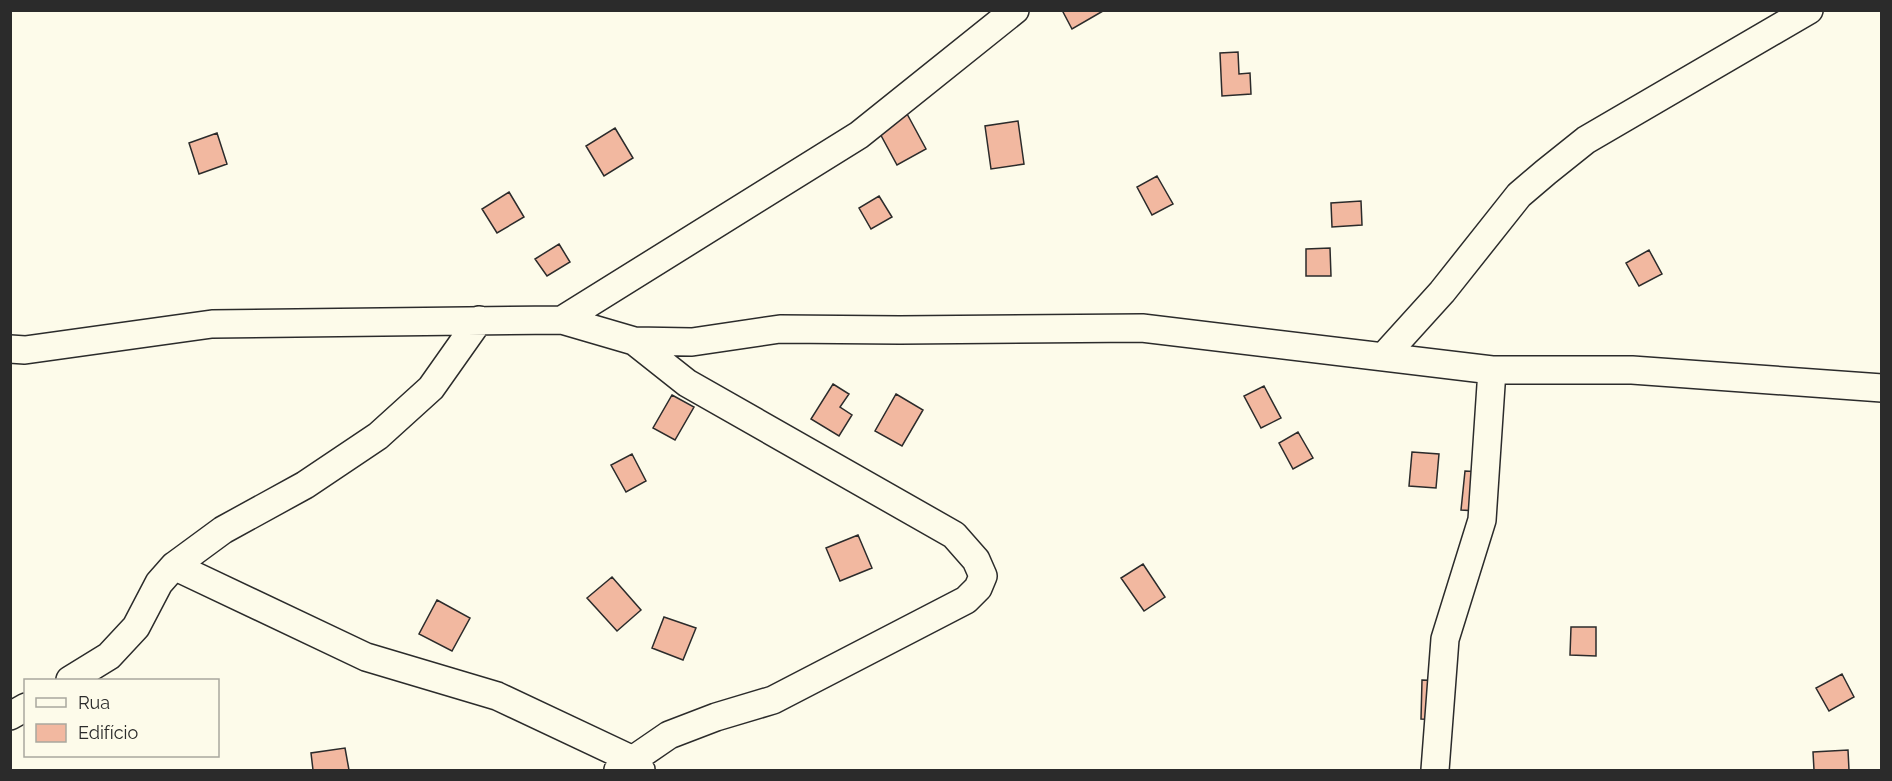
<svg xmlns="http://www.w3.org/2000/svg" width="1892" height="781" font-family="Raleway,sans-serif">
	<style>
		.building { fill: #f2b8a0; stroke: #2b2b2b; stroke-width: 1.5 }
		.lines { fill: none; stroke-linecap: round; stroke-linejoin: round }
		.street-casing { stroke: #2b2b2b; stroke-width: 30 }
		.street { stroke: #fdfbea; stroke-width: 27 }
	</style>
	<rect width="100%" height="100%" fill="#fdfbea"/>
	<path class="building" d="M1062,10H1103V11L1072,29Z
		M1238,52L1239,74L1250,73L1251,94L1222,96L1220,53Z
		M906,112L926,149L897,165L877,128Z
		M1018,121L1024,164L991,169L985,126Z
		M615,128L633,158L604,176L586,146Z
		M217,133L227,164L199,174L189,143Z
		M1157,176L1173,204L1152,215L1137,187Z
		M509,192L524,217L497,233L482,209Z
		M879,196L892,217L871,229L859,208Z
		M1361,201L1362,225L1332,227L1331,203Z
		M559,244L570,262L547,276L535,259Z
		M1330,248L1331,276H1306V249Z
		M1649,250L1662,274L1639,286L1626,263Z
		M833,384L849,394L840,407L852,415L839,436L811,419Z
		M1264,386L1281,418L1261,428L1244,396Z
		M896,394L923,410L902,446L875,431Z
		M672,395L694,407L675,440L653,428Z
		M1298,432L1313,458L1293,469L1279,443Z
		M1412,452L1439,454L1436,488L1409,486Z
		M632,454L646,481L626,492L611,465Z
		M1465,471L1497,473L1494,512L1461,510Z
		M858,535L872,568L840,581L826,548Z
		M1143,564L1165,597L1144,611L1121,578Z
		M612,577L641,610L617,631L587,598Z
		M437,600L470,618L452,651L419,634Z
		M664,617L696,628L683,660L652,648Z
		M1571,627H1596V656L1570,655Z
		M1842,674L1854,697L1829,711L1816,688Z
		M1422,680L1448,681L1447,720L1421,719Z
		M345,748L349,770H313L311,753Z
		M1848,750L1849,770H1814L1813,752Z"/>
	<g class="lines">
		<defs>
			<path id="street" d="M562,320L859,135L1015,10
				M10,349L25,350L212,324L562,320L634,341L692,342L780,329L900,330L1142,328L1492,370H1632L1882,388
				M1384,356L1442,292L1519,195L1546,172L1586,140L1809,10
				M174,566L366,657L497,696L633,760L641,770
				M70,680L109,656L136,627L159,583L174,566L223,530L305,485L378,436L431,388L479,320
				M10,716L26,707
				M618,770L669,735L716,717L773,700L966,600L978,588L983,576L976,560L954,535L687,383L634,341
				M1435,770L1445,639L1482,520L1492,370"/>
		</defs>
		<use href="#street" class="street-casing"/>
		<use href="#street" class="street"/>
	</g>
	<rect width="1892" height="781" fill="none" stroke="#2b2b2b" stroke-width="24"/>
	<rect x="24" y="679" width="195" height="78" fill="#fdfbea" stroke="#a9a89e" stroke-width="1.5"/>
	<rect x="36" y="698" width="30" height="9" fill="#fdfbea" stroke="#a9a89e" stroke-width="1.5"/>
	<text x="78" y="709" font-size="18" fill="#2b2b2b">Rua</text>
	<rect x="36" y="724" width="30" height="18" fill="#f2b8a0" stroke="#a9a89e" stroke-width="1.5"/>
	<text x="78" y="739" font-size="18" fill="#2b2b2b">Edifício</text>
</svg>
